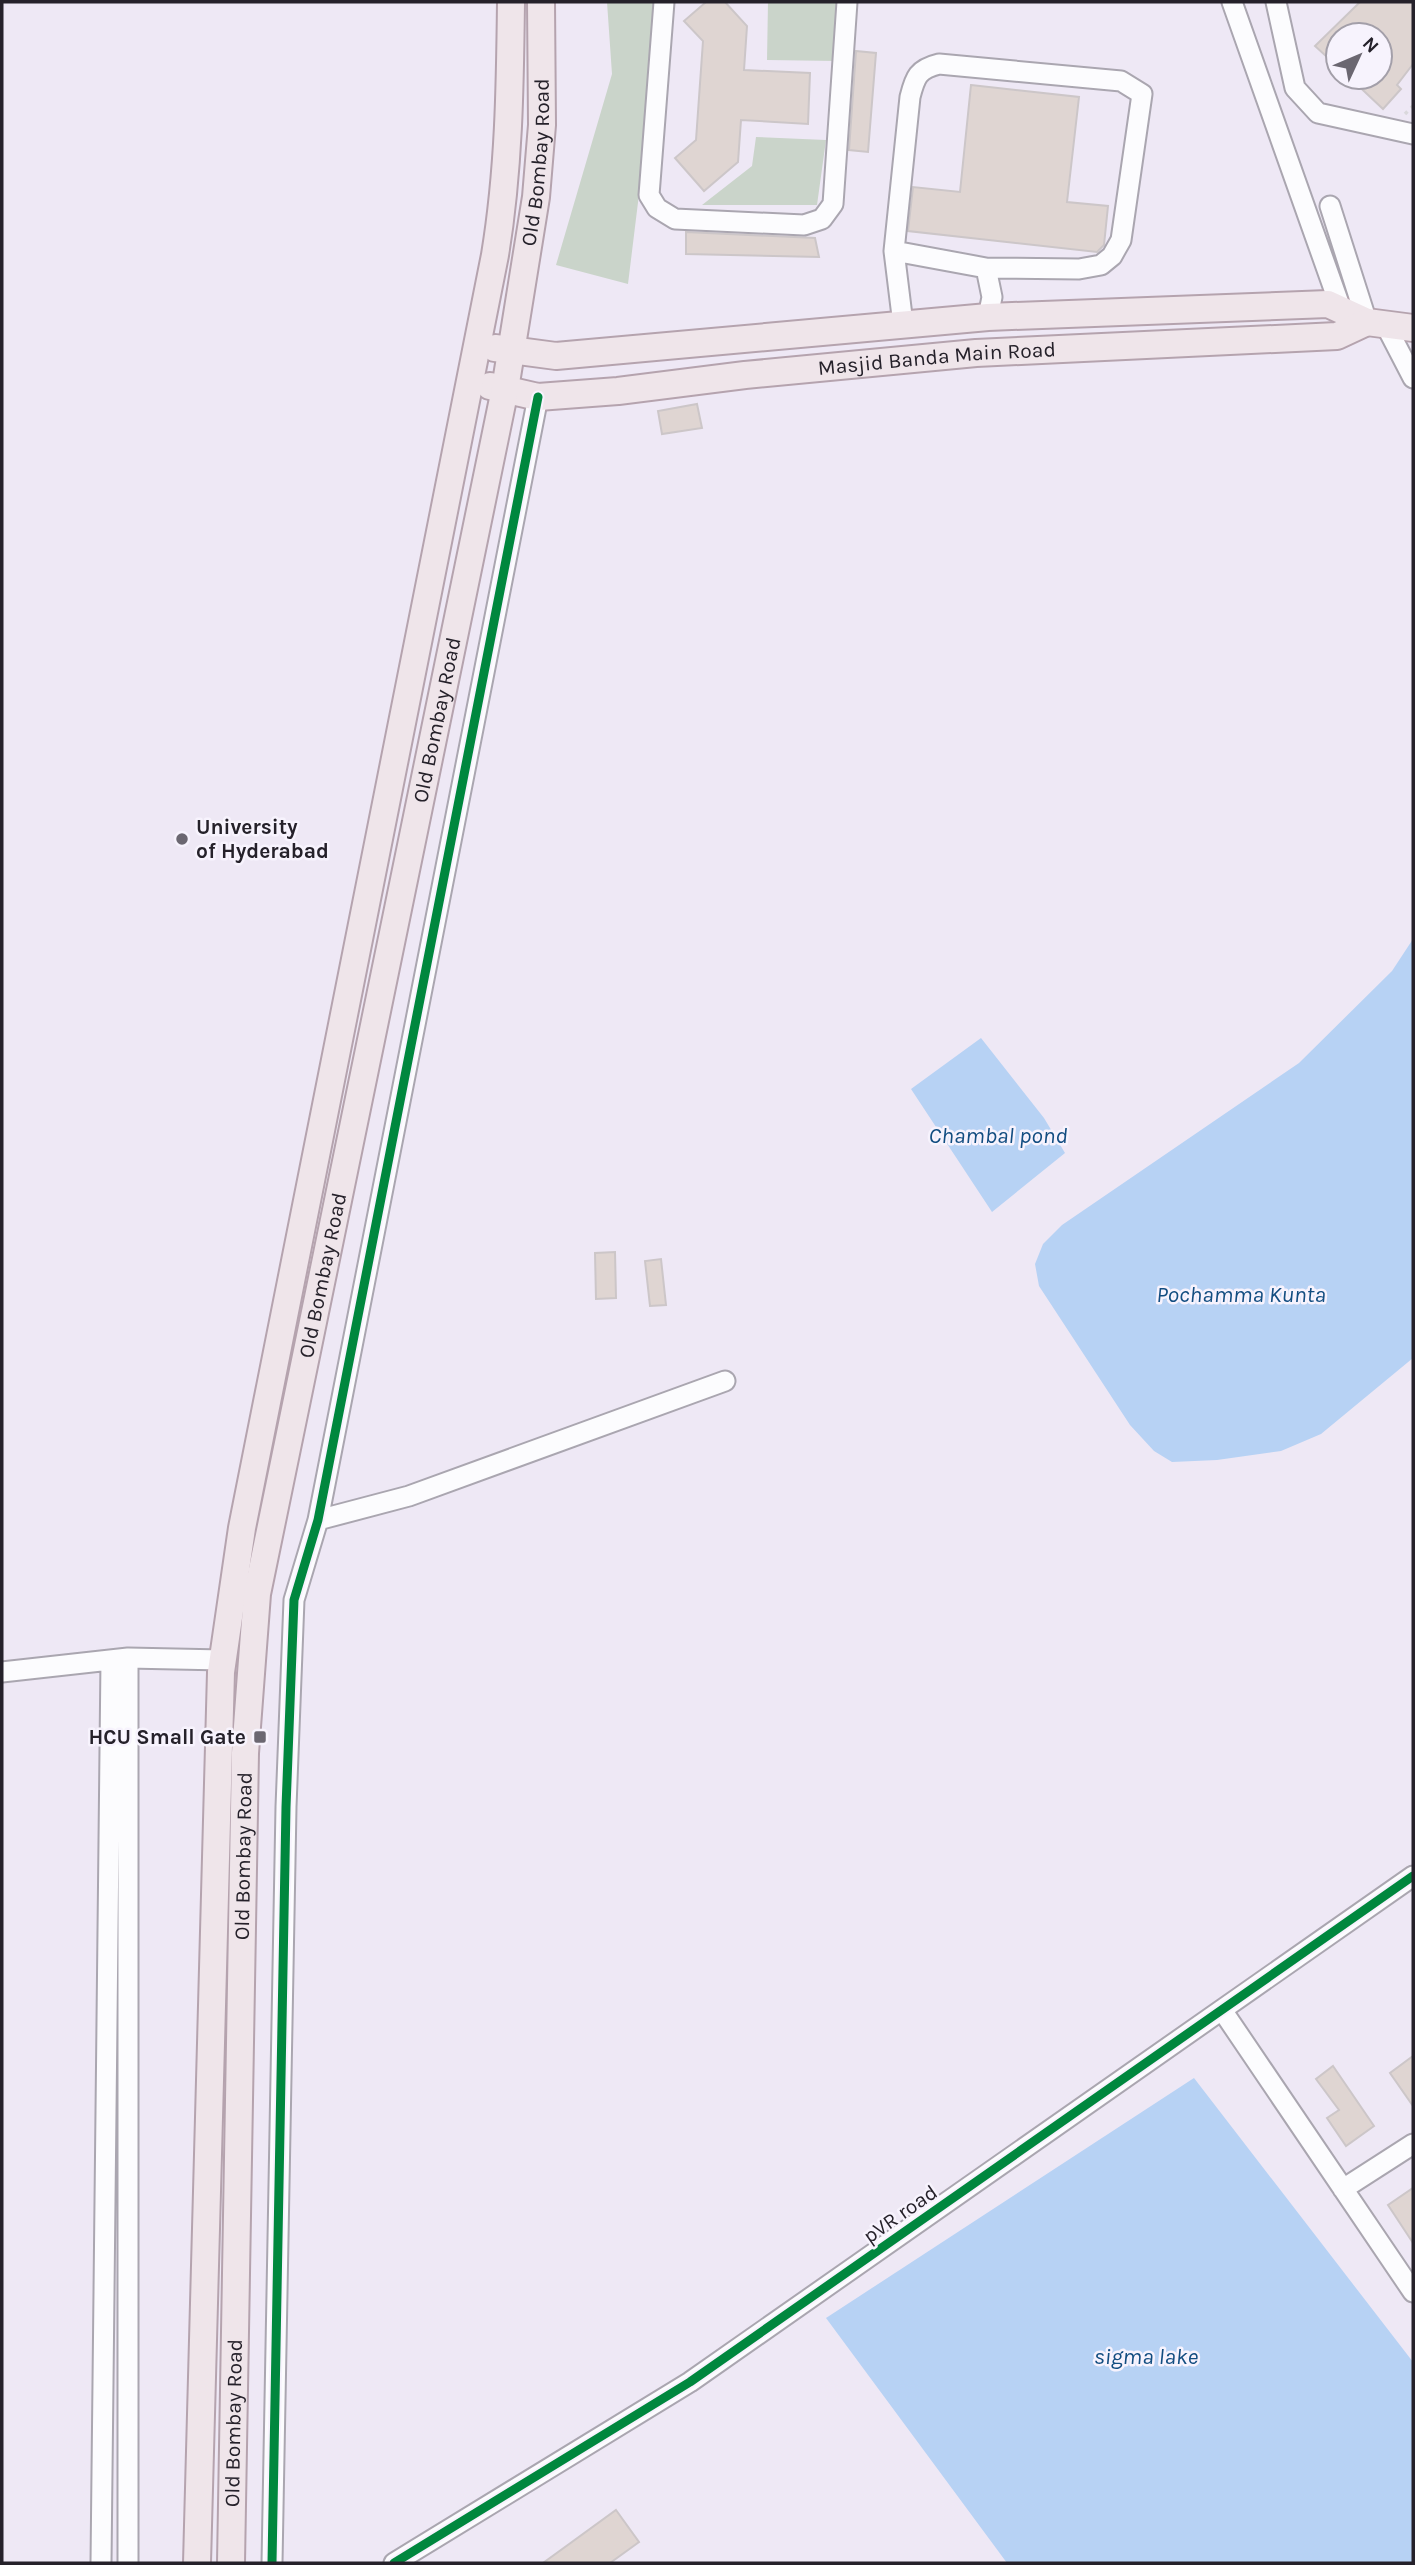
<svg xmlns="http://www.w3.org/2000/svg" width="1415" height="2565" font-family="Karla,sans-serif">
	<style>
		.green { fill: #cad4ca }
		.water { fill: #b7d2f4 }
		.building { fill: #dfd5d2; stroke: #ccc6c8; stroke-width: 2 }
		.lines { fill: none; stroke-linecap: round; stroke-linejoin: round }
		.minor-casing { stroke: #aaa6b0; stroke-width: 23 }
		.major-casing { stroke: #b5a3ae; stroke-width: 30 }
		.path { stroke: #dad8dc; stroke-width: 3.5; stroke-dasharray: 3.5 5; stroke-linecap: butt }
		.minor { stroke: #fcfcfe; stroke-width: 19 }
		.major { stroke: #efe5ea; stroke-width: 26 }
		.cycleway-casing { stroke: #f7f3fd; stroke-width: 13 }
		.cycleway { stroke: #00873e; stroke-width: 9 }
		.poi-dot { fill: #6b6771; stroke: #f7f3fd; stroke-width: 2.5 }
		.labels { text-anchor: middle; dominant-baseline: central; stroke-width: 5; stroke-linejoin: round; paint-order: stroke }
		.street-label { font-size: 21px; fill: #25212a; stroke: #f7f3fd }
		.poi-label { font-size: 21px; font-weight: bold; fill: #25212a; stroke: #f7f3fd; text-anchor: start }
		.water-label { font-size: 23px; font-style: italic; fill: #124d81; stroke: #f7f3fd }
	</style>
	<rect width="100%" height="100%" fill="#eee8f5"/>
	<path class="green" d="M607,2H654L648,121L628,284L556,265L612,74Z
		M768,2H836V61L767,60Z
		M756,137L826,140L817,205H702L752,166Z"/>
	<path class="water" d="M1413,939V1358L1321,1434L1281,1451L1217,1460L1172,1462L1154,1451L1130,1425L1039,1286L1035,1264L1043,1244L1062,1225L1299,1063L1392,971Z
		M981,1038L1044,1118L1065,1153L992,1212L911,1089Z
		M1194,2078L1413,2362V2563H1007L826,2318Z"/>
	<path class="building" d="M706,2H725L747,26L744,70L810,73L808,124L741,120L738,162L704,191L675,158L696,140L703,41L684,21Z
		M1360,2H1413V64L1397,85L1401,89L1383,109L1349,77H1380V35H1338V67L1315,46Z
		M856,51L876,53L868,152L849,150Z
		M971,85L1079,97L1067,202L1108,206L1104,245L1097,252L908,231L913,187L960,192Z
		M686,232L815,238L819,257L686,254Z
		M697,404L702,428L662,434L658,411Z
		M615,1252L616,1298L596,1299L595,1253Z
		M661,1259L666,1305L650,1306L645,1261Z
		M1413,2056V2106L1390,2073Z
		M1333,2066L1374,2126L1346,2146L1327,2118L1339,2110L1316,2079Z
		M1413,2188V2243L1388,2205Z
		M616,2510L639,2542L610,2563H543Z"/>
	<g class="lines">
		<defs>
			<path id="minor" d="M664,2L649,195L657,208L675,219L804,225L822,219L833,204L847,2
				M1232,2L1341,309
				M1276,2L1295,88L1318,113L1413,134
				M939,64L1121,81L1142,94L1121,240L1112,256L1101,265L1079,269L986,268L894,251L910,97C915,77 918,69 939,64Z
				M1330,206L1367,322
				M894,251L903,324
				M986,268L992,297L988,317
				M1385,324L1413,378
				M318,1520L409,1496L725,1381
				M2,1672L128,1658L223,1660
				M1222,2010L1413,2292
				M1343,2189L1413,2144
				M101,2563L111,1660
				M128,2563V1658
				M272,2563L286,1807L294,1600L318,1520L538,397
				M394,2563L690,2382L1413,1876"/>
			<g id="major">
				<path d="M495,348L556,356L988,317L1328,304L1367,322L1413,328"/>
				<path id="s1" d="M490,386L538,397L618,391L745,375L976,353L1337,336L1367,322"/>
				<path d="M197,2563L221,1672L242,1528L495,255C509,170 510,87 511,2"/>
				<path id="s2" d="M231,2563L245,1753L257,1594L505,389L536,197L542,125L541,2"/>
			</g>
		</defs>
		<use href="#minor" class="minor-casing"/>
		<use href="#major" class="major-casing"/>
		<path class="path" d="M1405,114L1413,106"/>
		<use href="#minor" class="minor"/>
		<use href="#major" class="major"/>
		<defs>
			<path id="cycleway" d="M272,2563L286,1807L294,1600L318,1520L538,397
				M394,2563L690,2382L1413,1876"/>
		</defs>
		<use href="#cycleway" class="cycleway-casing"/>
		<use href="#cycleway" class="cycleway"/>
	</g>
	<g class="poi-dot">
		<circle cx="182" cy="839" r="7"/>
		<rect x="253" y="1730" width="14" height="14" rx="3.5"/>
	</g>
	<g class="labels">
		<g class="street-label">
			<text stroke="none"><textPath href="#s2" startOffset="2429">Old Bombay Road</textPath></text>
			<text stroke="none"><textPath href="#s1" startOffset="450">Masjid Banda Main Road</textPath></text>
			<text stroke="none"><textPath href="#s2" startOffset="1862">Old Bombay Road</textPath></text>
			<text stroke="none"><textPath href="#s2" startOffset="1295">Old Bombay Road</textPath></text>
			<text stroke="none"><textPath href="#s2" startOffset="707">Old Bombay Road</textPath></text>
			<text transform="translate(900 2214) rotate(-35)">pVR road</text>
			<text stroke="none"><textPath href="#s2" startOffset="140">Old Bombay Road</textPath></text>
		</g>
		<g class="poi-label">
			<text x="196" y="827">University<tspan x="196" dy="24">of Hyderabad</tspan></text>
			<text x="246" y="1737" text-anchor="end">HCU Small Gate</text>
		</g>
		<g class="water-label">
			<text x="998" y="1135">Chambal pond</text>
			<text x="1241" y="1294">Pochamma Kunta</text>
			<text x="1146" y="2356">sigma lake</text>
		</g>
	</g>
	<rect width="1415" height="2565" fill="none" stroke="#25212a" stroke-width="7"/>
	<g transform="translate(1359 56) rotate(46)"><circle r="33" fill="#f7f3fd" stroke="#a39fa9" stroke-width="2"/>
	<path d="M0-5L12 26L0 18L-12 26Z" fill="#6b6771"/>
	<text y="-10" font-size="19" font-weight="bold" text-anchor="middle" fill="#25212a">N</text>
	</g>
</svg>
